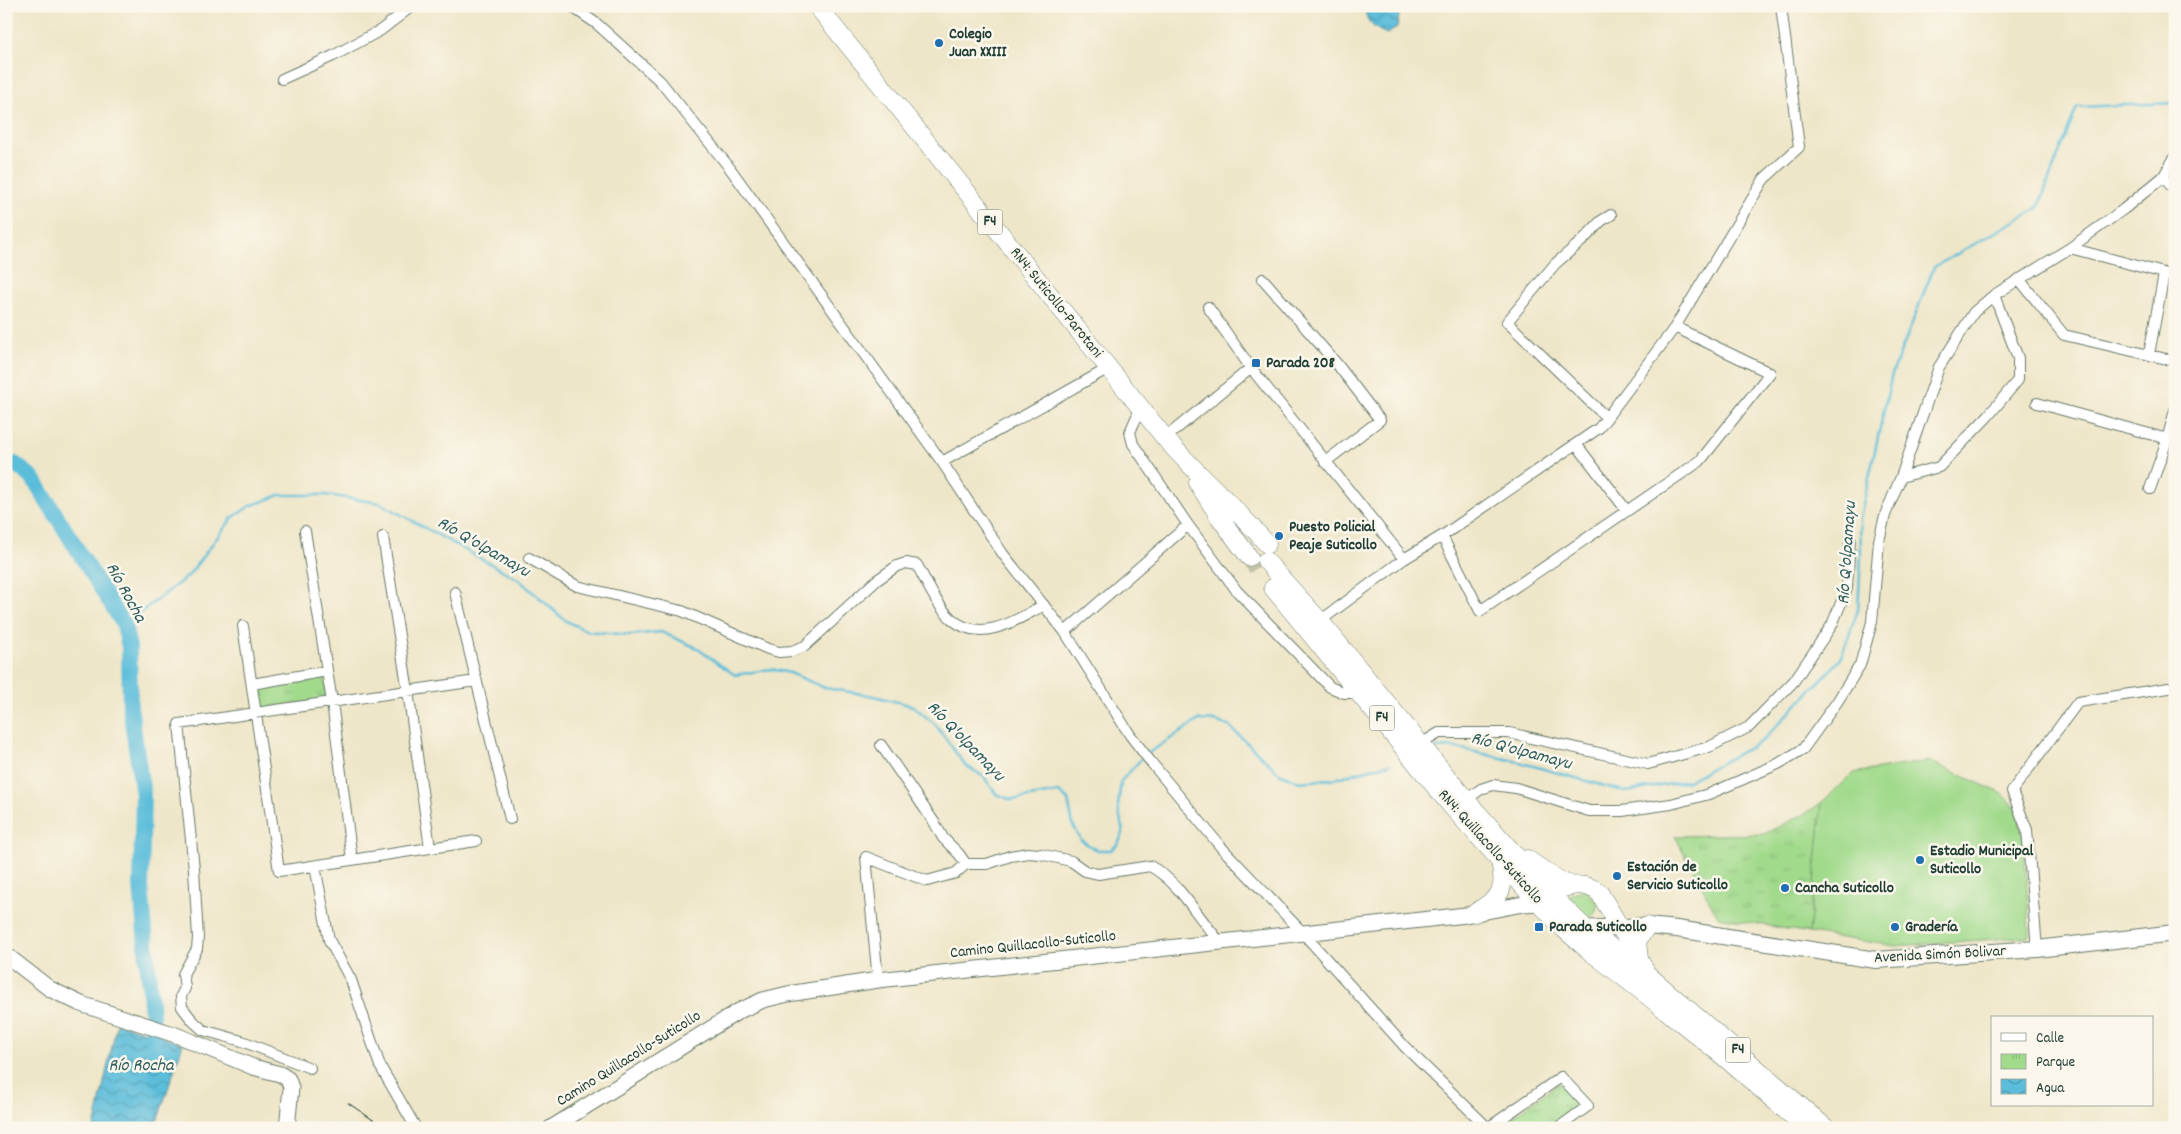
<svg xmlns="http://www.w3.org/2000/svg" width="2181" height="1134" font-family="Dekko,sans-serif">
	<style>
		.grass { fill: #a2da8c; stroke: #608c60 }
		.park { fill: url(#park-tufts); stroke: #608c60 }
		.water { fill: url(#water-waves); stroke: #3d7d87 }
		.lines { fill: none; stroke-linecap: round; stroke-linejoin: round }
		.stream { stroke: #5bbdda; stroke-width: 2.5 }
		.river { stroke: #5bbdda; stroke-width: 16 }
		.trunk-tunnel { stroke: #c5c4aa; stroke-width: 18; stroke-dasharray: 18 9; stroke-linecap: butt }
		.minor-casing { stroke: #677868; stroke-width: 12 }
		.secondary-casing { stroke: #677868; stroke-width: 17 }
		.primary-casing { stroke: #677868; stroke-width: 18 }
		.trunk-casing { stroke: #677868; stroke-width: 19 }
		.minor { stroke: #fff; stroke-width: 10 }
		.secondary { stroke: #fff; stroke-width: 15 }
		.primary { stroke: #fff; stroke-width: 16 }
		.trunk { stroke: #fff; stroke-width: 18 }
		.tram { stroke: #1f3d34; stroke-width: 1 }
		.poi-dot { fill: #1f6fb2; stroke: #fbf7ec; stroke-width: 2 }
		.labels { text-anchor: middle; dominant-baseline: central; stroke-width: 5; stroke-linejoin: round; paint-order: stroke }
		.shield { fill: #fbf7ec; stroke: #61756b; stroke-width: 1 }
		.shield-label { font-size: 15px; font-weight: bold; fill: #1f3d34 }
		.poi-label { font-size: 16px; font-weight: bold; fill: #1f3d34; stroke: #fbf7ec; text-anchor: start }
		.street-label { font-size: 16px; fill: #1f3d34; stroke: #fbf7ec }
		.water-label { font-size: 18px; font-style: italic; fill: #2e5d5e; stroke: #fbf7ec }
	</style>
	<defs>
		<pattern id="park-tufts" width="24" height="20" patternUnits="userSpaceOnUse" patternTransform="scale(1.25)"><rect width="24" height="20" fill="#a2da8c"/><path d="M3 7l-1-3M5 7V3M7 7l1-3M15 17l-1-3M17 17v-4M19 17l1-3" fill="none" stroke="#8bbc79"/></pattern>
		<pattern id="water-waves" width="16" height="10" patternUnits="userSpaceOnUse" patternTransform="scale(1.25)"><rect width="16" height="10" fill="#5bbdda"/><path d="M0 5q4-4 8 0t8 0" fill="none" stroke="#4b9bb2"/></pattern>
	</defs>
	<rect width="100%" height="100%" fill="#fbf7ec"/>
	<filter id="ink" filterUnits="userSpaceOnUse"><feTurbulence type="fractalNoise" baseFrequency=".02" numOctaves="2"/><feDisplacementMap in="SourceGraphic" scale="10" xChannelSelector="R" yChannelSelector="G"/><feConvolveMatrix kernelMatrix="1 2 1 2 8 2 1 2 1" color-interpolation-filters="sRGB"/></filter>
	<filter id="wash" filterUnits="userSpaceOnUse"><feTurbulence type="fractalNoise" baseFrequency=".0096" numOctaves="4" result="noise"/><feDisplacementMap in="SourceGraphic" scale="20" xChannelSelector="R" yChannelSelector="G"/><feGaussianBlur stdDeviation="1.12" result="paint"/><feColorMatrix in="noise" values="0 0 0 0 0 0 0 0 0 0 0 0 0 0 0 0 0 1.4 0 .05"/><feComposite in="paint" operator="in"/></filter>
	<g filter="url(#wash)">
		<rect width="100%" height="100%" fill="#eee6c8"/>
		<path class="grass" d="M1929,761L2003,794L2016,810L2023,834L2030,934L2025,937L1895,946L1809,933L1822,802L1853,773Z
			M1586,889L1598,904L1595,913L1588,919L1569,901L1571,894Z"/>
		<path class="park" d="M324,677L328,699L259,709L256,688Z
			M1822,802L1809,933L1718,917L1675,836L1764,834L1808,812Z
			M1558,1084H1563L1579,1103L1577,1111L1552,1128H1501L1504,1123Z"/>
		<path class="water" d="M1368,6L1395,7L1399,16L1397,28L1387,34C1375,29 1367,24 1365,10Z
			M117,1023L183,1044L155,1128H94Z"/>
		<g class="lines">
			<path class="stream" d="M124,625L188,576L232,518L250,506L280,495H326L380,503L518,579L566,621L587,631L630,635L661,632L695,647L735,675L771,669L790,673L825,688L874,696L913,706L935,724L965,765L984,777L996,794L1012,800L1059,792L1068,800L1073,825L1081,840L1096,850H1111L1118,844L1123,833L1118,806L1121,781L1143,757
				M1436,748L1453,747L1519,762L1626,792L1688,781L1762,741L1840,660L1858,610L1861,555L1860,518L1892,374L1934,267L2038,208L2077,107L2175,103
				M1147,754L1199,720L1215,721L1229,726L1279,773L1300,782L1334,779L1389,764"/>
			<path class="river" d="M6,465L15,464L33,478L124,625L129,647L130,707L143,795L141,886L154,1040"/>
		</g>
	</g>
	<g filter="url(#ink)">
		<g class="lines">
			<path class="trunk-tunnel" d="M1249,557L1257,568"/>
			<defs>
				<path id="minor" d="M571,6L597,24L660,81L729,167L942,462L1003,554L1065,632L1130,735L1150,761L1220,846L1302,932L1406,1048L1488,1128
					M282,79L333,56L381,30L412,6
					M2163,177L2175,190
					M2070,248L2175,276
					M1263,279L1337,364L1380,420L1325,462
					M2019,279L2064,335L2175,361
					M1208,307L1251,368L1404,559
					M2149,354L2164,274
					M2037,403L2175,441
					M1141,407L1130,432L1133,444L1188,525L1237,591L1330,687L1344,693H1360
					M1607,418L1507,322L1555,264L1583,240L1601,221L1611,215
					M1165,438L1251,368
					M1576,444L1627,511
					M942,462L1107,369
					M1901,477L1939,467L1988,416L2018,380V358L1994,295
					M2150,489L2167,440L2175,410
					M305,531L332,702L352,860
					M1442,536L1480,611L1700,461L1770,373L1675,327
					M383,537L408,691L430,848
					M529,558L577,586L682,611L768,649L779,652L792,651L805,646L877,580L897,566L906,563L917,565C935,597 950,640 995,628C1012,624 1029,613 1044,605
					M455,592L510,819
					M1320,621L1404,559L1442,536L1599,428L1675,327L1764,179L1799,147L1781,6
					M243,626L279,871L476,841
					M1065,632L1188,525
					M252,684L327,671
					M881,745L934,822L943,838L959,854L966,864
					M1419,745L1439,733H1509L1648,764L1709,747L1749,727L1794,681L1832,625L1847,588L1850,539
					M1466,800L1481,789L1493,785L1516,788L1589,811H1622L1671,804L1709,794L1778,764L1803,749L1837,702L1860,665L1872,622L1879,541L1885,515L1901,477L1939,367L1974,312L1994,295L2070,248L2124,209L2163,177L2175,157
					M315,866L329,940L351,980L380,1066L416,1128
					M2037,949L2027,830L2012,791L2078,702L2175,687
					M878,980L866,857L927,881L956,873L966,864H987L1010,856L1028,853L1040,854L1071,861L1085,871L1098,874L1150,866C1180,882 1197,917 1220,942
					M310,1068L242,1041L203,1030L192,1020L182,1007L181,996L185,988L183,974L197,949L198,938L194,869L179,724L476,681
					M1488,1128L1561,1077L1588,1106L1558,1128"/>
				<path id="secondary" d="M6,955L50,989L81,1004L176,1035L253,1067L280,1074L288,1079L291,1088L287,1128
					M551,1128L739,1011L763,1000L788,994L878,980L1466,915L1523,904L1539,903L1546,898"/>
				<path id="primary" d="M1579,929L1647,926L1677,929L1876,960L2037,949L2175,933"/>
				<path id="trunk" d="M817,6L1165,438C1197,475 1235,506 1267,544
					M1198,483L1220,518L1249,557
					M1266,561L1320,621L1466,800L1550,894L1585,928L1648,975L1826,1128
					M1273,588L1452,807L1525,888L1565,930L1587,949L1648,996L1723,1056L1806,1128
					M1527,859L1553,877L1570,885
					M1550,894C1567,885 1582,881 1599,892L1644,968
					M1475,913C1500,897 1507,892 1500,862
					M1639,959L1637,941L1647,926"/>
			</defs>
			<use href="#minor" class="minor-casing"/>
			<use href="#secondary" class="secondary-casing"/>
			<use href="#primary" class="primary-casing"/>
			<use href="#trunk" class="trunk-casing"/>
			<use href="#minor" class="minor"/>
			<use href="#secondary" class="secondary"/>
			<use href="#primary" class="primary"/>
			<use href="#trunk" class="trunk"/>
			<path class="tram" d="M348,1103L385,1128"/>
		</g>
	</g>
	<g class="poi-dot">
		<circle cx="939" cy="43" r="5"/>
		<rect x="1251" y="358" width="10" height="10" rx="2.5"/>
		<circle cx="1279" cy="536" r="5"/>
		<circle cx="1920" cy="860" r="5"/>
		<circle cx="1617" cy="876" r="5"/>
		<circle cx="1785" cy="888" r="5"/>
		<rect x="1534" y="922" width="10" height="10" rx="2.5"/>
		<circle cx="1895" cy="927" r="5"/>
	</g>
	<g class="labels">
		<g class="shield">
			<rect x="977.5" y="209.5" width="25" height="25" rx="4"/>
			<rect x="1369.5" y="705.5" width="25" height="25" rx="4"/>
			<rect x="1725.5" y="1037.5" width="25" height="25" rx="4"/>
		</g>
		<g class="shield-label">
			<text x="990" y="222">F4</text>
			<text x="1382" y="718">F4</text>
			<text x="1738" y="1050">F4</text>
		</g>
		<g class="poi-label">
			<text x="949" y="34">Colegio<tspan x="949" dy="18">Juan XXIII</tspan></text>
			<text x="1266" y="363">Parada 208</text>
			<text x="1289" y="527">Puesto Policial<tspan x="1289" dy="18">Peaje Suticollo</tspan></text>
			<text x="1930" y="851">Estadio Municipal<tspan x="1930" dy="18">Suticollo</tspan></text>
			<text x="1627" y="867">Estación de<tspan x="1627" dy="18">Servicio Suticollo</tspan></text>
			<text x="1795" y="888">Cancha Suticollo</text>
			<text x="1549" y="927">Parada Suticollo</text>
			<text x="1905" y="927">Gradería</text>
		</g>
		<g class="street-label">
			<text transform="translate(1056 303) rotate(51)">RN4: Suticollo-Parotani</text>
			<text transform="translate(1490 847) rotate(48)">RN4: Quillacollo-Suticollo</text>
			<text transform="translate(1033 945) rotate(-6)">Camino Quillacollo-Suticollo</text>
			<text transform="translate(1940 955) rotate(-3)">Avenida Simón Bolivar</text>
			<text transform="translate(629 1059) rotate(-32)">Camino Quillacollo-Suticollo</text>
		</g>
		<g class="water-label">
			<text transform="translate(483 548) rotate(30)">Río Q'olpamayu</text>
			<text transform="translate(1848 553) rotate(-86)">Río Q'olpamayu</text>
			<text transform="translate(125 593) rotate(61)">Río Rocha</text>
			<text transform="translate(965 742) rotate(46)">Río Q'olpamayu</text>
			<text transform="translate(1521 752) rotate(15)">Río Q'olpamayu</text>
			<text x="141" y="1066">Río Rocha</text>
		</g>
	</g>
	<rect width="2181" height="1134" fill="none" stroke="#fbf7ec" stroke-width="25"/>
	<rect x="1991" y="1016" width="162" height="90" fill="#fbf7ec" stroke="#a3ada2"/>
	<rect x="2001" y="1033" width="25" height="8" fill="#ffffff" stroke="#a3ada2"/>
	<text x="2036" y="1042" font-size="15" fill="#1f3d34">Calle</text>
	<rect x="2001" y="1054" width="25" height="15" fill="url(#park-tufts)" stroke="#a3ada2"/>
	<text x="2036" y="1066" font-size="15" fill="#1f3d34">Parque</text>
	<rect x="2001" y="1079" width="25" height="15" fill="url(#water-waves)" stroke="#a3ada2"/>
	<text x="2036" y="1092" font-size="15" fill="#1f3d34">Agua</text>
</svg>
